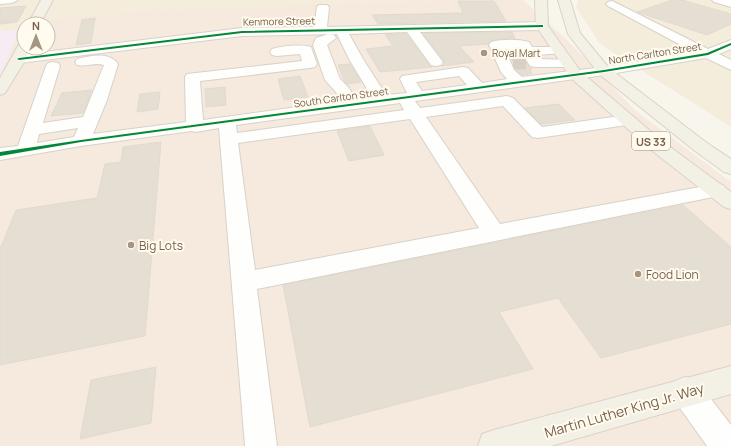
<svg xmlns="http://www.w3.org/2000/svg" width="731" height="446" font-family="Manrope,sans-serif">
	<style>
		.residential { fill: #f4eddc }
		.commercial { fill: #f6e9dd }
		.education { fill: #f6ecf4 }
		.building { fill: #e5ded3; stroke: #e2dace }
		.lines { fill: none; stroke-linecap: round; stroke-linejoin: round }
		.minor-tunnel { stroke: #d8d0c4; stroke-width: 13; stroke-dasharray: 13 6; stroke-linecap: butt }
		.minor-casing { stroke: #d7d2ca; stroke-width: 2 }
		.major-casing { stroke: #dad2c9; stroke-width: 2 }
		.minor { fill: #fefefc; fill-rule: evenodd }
		.major { fill: #f3f0e6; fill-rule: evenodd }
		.cycleway-casing { stroke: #fffbef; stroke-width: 2 }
		.cycleway { fill: #00873e; fill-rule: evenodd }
		.poi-dot { fill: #a59583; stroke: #fffbef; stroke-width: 1.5 }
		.labels { text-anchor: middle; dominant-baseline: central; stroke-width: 4; stroke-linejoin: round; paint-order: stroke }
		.far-street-label { font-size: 10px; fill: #79614a; stroke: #fffbef }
		.far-poi-label { font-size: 10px; fill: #79614a; stroke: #fffbef; text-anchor: start }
		.shield { fill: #fffbef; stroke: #a18f7c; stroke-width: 1 }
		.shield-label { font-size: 11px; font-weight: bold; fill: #79614a }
		.poi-label { font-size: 12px; fill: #79614a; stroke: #fffbef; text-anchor: start }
		.near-street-label { font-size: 14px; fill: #79614a; stroke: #fffbef }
	</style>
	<rect width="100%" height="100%" fill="#f8f5ec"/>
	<path class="residential" d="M0,0H444L168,9L38,24H24V29L19,31L0,30Z
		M578,0H731V127L600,44L576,7Z"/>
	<path class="commercial" d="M444,0H523L569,42L636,111L731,182V446H0V75L19,31L24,29V48H48V24H38L50,20L168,9Z"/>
	<path class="education" d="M0,30L19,31L0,75Z"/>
	<path class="building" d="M672,0H682L731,14V24L707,35L637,12Z
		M458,1H494L506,21L378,24L372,15L463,13Z
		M26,6L17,22L0,24V8Z
		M95,18L91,43L76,45L82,20Z
		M512,32L515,38L500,39L491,41L488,44L459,46L474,62L442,66L444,61L423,33Z
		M385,34H406L430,66L432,67L380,72L366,49L393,46Z
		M507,50H513L516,55L522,56L529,67L532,69H530L532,73L522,75L518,72Z
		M350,64L361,82L347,84L345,82L338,65Z
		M300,76L308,97L284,100L278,79Z
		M225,87L226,105L206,107L205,89Z
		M92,90L83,113L51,116L62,93Z
		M160,92L158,109L137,112L140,94Z
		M559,104L575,120L541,124L525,108Z
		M370,126L384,155L349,161L337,131Z
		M161,142L145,336L0,365V249L16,210L97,198L105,164L121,162L123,147Z
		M683,205L731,247V324L601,358L558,298L499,312L533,369L310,427L283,285Z
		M156,367L151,423L80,439L91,380Z"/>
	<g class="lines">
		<path class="minor-tunnel" d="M513,63H529"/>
		<defs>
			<path id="minor" d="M0,0H18L12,3L0,4Z
				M712,0H731V7L714,2Z
				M612,1L708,49L731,40V49L719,54L731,60V70L706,58L604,75L415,101L420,108L507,96L513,98L542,127L627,115L633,116L635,120L633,124L627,125L538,138L532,137L503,106L426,117L500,224L716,184L723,185L726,190L723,195L257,289L277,446H245L219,128L195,132L192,131L81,146L0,160V148L18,146L46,66L48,63L53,62L58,63L60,66L43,123L83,117L104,65C95,62 86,67 77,65L75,62L77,59C90,56 109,51 118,64L107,100L93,134L186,122L185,77L187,74L302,61L300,54L277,56L272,55L270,52L272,49C283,46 300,44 311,47L317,64L315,67L310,68L200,81L203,120L340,101L336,92L325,80L313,45L316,38L329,34L334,35L336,38L327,45L340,79L349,88L355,99L372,97L349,59L337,34L242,36L19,63L14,62L12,59L14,56L19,55L242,28L314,27L317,7L319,5H327L329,7L327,27L542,22L546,23L548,26L546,29L542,30L420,32L443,62L441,65L436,66L431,65L407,32L349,34L363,59L386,95L407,93L400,79L402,76L463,67L468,68L482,83L507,79L501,72L489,45L491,42C502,39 518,39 529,42L532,47H563L565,50L563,53L536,55L539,59L572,60L574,63L572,66L567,67H535L530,66L523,55L516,54L514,51L516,49H505L514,70L522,77L604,67L694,52L608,6L606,4L608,2ZM459,76L467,85L422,91L416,82ZM400,103L404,110L237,133L236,125ZM410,119L479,228L255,270L238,143ZM78,128L74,137L37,143L39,134Z
				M686,377L697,381L731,425V446H707L675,401L671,391L675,381Z"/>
			<path id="major" d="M41,0H53L40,24H28Z
				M535,0H547L548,26L581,72L662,141L731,192V209L724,207L650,149L571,78L536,26Z
				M558,0H570L580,33L609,68L707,143L731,159V174L724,172L695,151L599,74L568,34Z
				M24,43V48H30L26,59L5,93L0,95V78L19,44Z
				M731,366V394L551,446H478L482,434L494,430Z"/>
		</defs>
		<use href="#minor" class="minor-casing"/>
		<use href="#major" class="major-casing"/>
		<use href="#minor" class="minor"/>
		<use href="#major" class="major"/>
		<defs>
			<path id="cycleway" d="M542,25H543V27L242,33L19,60L17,59L19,58L242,31Z
				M731,43V45L708,55L604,72L81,142L0,156V152L81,140L604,70L707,53Z"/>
		</defs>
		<use href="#cycleway" class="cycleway-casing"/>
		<use href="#cycleway" class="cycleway"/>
	</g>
	<g class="poi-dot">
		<circle cx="484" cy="53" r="4"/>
		<circle cx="131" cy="245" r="4"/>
		<circle cx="638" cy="274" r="4"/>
	</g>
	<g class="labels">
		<g class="far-street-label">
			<text transform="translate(279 21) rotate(-1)">Kenmore Street</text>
			<text transform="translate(655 53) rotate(-9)">North Carlton Street</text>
			<text transform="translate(341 97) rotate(-8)">South Carlton Street</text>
		</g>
		<g class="far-poi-label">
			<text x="492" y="53">Royal Mart</text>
		</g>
		<rect class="shield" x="632" y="132" width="38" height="18" rx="3"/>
		<g class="shield-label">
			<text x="651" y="141">US 33</text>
		</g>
		<g class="poi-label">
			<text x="139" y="245">Big Lots</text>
			<text x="646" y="274">Food Lion</text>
		</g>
		<g class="near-street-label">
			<text transform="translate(624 410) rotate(-16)">Martin Luther King Jr. Way</text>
		</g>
	</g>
	<g transform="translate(36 36)"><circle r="19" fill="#fffbef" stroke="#c9bdad"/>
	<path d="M0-3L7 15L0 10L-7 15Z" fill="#a59583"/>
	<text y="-6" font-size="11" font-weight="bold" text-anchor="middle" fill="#79614a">N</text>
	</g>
</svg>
